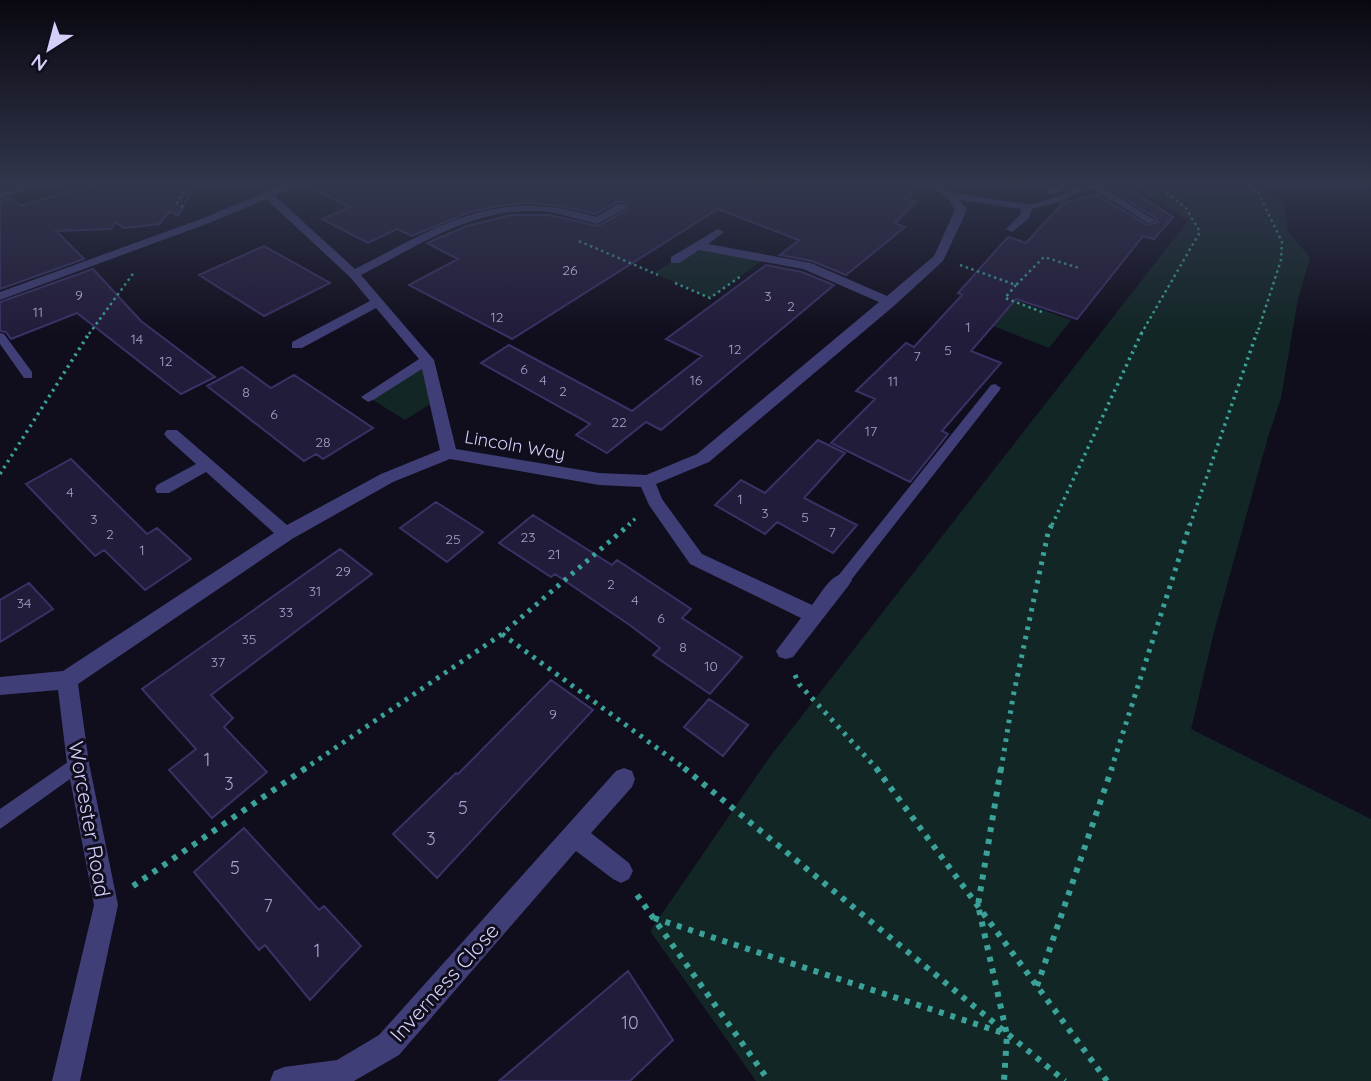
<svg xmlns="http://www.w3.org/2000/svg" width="1371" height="1081" font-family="Quicksand,sans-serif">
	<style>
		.green { fill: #122625 }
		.building { fill: #221c3b; stroke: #3a3165; stroke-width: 2 }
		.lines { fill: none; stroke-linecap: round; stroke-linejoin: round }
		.path-far3 { stroke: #3ba299; stroke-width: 2.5; stroke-dasharray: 2.5 3.5; stroke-linecap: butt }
		.path-far2 { stroke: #3ba299; stroke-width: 3.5; stroke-dasharray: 2.5 4.5; stroke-linecap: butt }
		.path-far1 { stroke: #3ba299; stroke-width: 5; stroke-dasharray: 3.5 6; stroke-linecap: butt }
		.path { stroke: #3ba299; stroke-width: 6; stroke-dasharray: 5 7; stroke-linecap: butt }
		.lane { fill: #3f3e76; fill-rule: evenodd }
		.street { fill: #3f3e76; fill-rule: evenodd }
		.labels { text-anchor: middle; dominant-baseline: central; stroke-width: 6; stroke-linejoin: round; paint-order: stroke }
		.number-label { font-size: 14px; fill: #a7a2ca }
		.street-label { font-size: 18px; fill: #d3cff9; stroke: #100e1d }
		.near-number-label { font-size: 18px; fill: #a7a2ca }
		.near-street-label { font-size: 21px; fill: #d3cff9; stroke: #100e1d }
	</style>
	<rect width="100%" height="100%" fill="#100e1d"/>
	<path class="green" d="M1129,183H1258V185L1283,202L1288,231L1310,258L1298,299L1281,398L1268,437L1214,632L1191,729L1371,819V1081H756L650,931L769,758L1188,221Z
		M697,246L767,257L710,298L654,273Z
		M1012,299L1071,320L1049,348L988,324Z
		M427,360L438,399L405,420L368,397Z"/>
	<path class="building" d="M100,183H196L178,216L170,211L159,224L124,228L115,222L111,229L56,231L84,259L0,289V201L12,198L20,206Z
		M303,183H918L907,191L912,193L905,198L916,202L895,223L905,227L846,275L812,261L780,255L799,240L718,209L512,339L409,285L458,259L427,243L467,226L511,215H549L598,226L627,210L628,202H617L596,214L561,206L529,203L499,206L470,212L412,236L397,229L368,243L322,219L350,207L303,185Z
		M1126,187L1173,217L1154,239L1143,236L1077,319L1016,299L971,351L1001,363L942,431L948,434L910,482L831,443L875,399L856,391L906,343L914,347L962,295L958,293L1008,237L1026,243L1063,203L1096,194L1147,225L1158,222L1157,219L1112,190Z
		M264,246L330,283L264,316L199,275Z
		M766,265L802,272L834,285L661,430L646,422L607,453L576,435L590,424L481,363L509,345L632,411L702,356L666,339Z
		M93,269L141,321L215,377L181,394L77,313L11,339L6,332L0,331V302Z
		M242,367L271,388L294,375L373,428L323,459L316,454L304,461L207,386Z
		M818,440L845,453L804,498L857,525L833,553L777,522L765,534L715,505L741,480L765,493Z
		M71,459L147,534L157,528L191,559L145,590L104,550L95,556L26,484Z
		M436,502L483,532L447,562L400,528Z
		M533,515L612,565L617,560L691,609L682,618L742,657L710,694L653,655L660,648L631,626L555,574L551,577L499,543Z
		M340,549L372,574L211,695L233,718L224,727L267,772L212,818L169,770L196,749L142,689Z
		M29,583L53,609L0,642V600Z
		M551,680L593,710L437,878L393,834L456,773L458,774Z
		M709,699L748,725L723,756L684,727Z
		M244,828L319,910L324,906L361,946L310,1000L265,945L259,950L194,872Z
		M628,971L673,1040L630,1081H499Z"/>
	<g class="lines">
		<path class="path-far3" d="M1243,183L1258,192L1282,242L1281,260L1257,334
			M183,207L177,203L190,183
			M579,241L658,275
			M960,265L1016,285L1044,257L1079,268
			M675,283L710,298L741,276
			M1016,285L1005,298L1042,312
			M89,334L135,271
			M1141,334L1200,232L1186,208L1155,183"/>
		<path class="path-far2" d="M0,474L90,332
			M628,525L636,518
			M1052,525L1142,332
			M1190,525L1257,332"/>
		<path class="path-far1" d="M502,634L687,770
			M795,675L799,684L878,770
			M303,770L502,634L630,524
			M1001,770L1013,697L1048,533L1052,524
			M1111,770L1190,524"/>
		<path class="path" d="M684,768L1065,1081
			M876,768L1107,1081
			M1001,768L978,905L1007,1035L1004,1081
			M133,886L306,768
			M637,895L769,1081
			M654,918L1003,1033
			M1037,986L1112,768"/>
		<path class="lane" d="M1097,184L1156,221L1148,223L1095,190H1085L1062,201L1027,210L1023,207L1056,197L1081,185Z
			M0,333L4,334L32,372V378H24L0,344Z
			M995,384L1001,388L999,391L848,584H838L836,580L838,576L991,385Z
			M78,755L84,757L87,763L84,769L0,829V809Z"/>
		<path class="street" d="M33,183H48L0,199V193Z
			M288,183H301L275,196L355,269C441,225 497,186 596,217L618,204H626V208L597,224C575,219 556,211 533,211C472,209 414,248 361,275L434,360L456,449L599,473L646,475L697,454L879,302L803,269L699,250L679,263H671V257L718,229L724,232L708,244L811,263L887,296L934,256L955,210L948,198L925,183H937L955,193L1027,204L1033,207L1029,218L1012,232L1006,229L1020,215L1021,209L960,200L967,210L943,261L895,305L709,462L656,484L662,499L702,554L812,605C821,594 833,569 849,575L852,580L849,585L793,657L786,659L779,657L776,651L801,618L690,564L649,505L641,487L599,485L450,459L393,482L292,539L78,684L89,763L118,905L80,1081H52L94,905L67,763L58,690L0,695V677L63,671L274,533L206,472L169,493H157L155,489L157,485L196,464L167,438L164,434L167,430H177L287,525L381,474L440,450L422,369L373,400L368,402L361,397L419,359L376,308L302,348H292V342L370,301L350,277L266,199L209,223L0,300V292L201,219Z
			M1060,183H1072L1056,194H1048V190Z
			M624,768L632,771L635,779L632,787L591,833L629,863L633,871L629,879L621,883L613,879L576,851L399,1055L354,1081H270L274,1071L284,1067L337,1060L379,1035L616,771Z"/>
	</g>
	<linearGradient id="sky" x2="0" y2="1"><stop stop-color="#090810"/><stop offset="0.55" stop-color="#31364c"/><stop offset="1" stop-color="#31364c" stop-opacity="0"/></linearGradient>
	<rect width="1371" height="334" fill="url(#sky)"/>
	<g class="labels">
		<g class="number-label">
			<text x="570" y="270">26</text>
			<text x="79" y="295">9</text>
			<text x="768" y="296">3</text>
			<text x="791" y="306">2</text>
			<text x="38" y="312">11</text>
			<text x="497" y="317">12</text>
			<text x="968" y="327">1</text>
			<text x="137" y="339">14</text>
			<text x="735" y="349">12</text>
			<text x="948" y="350">5</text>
			<text x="917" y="356">7</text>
			<text x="166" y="361">12</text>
			<text x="524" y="369">6</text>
			<text x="543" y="380">4</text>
			<text x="696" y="380">16</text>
			<text x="893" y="381">11</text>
			<text x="563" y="391">2</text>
			<text x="246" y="392">8</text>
			<text x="274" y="414">6</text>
			<text x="619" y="422">22</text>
			<text x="871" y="431">17</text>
			<text x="323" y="442">28</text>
			<text x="70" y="492">4</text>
			<text x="740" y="499">1</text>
			<text x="765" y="513">3</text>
			<text x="805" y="517">5</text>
			<text x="94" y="519">3</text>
			<text x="832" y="532">7</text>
			<text x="110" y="534">2</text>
			<text x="528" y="537">23</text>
			<text x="453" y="539">25</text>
			<text x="142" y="550">1</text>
			<text x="554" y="554">21</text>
			<text x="343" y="571">29</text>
			<text x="611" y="584">2</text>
			<text x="315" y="591">31</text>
			<text x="635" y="600">4</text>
			<text x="24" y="603">34</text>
			<text x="286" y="612">33</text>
			<text x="661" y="618">6</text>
			<text x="249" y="639">35</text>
			<text x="683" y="647">8</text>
			<text x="218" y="662">37</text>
			<text x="711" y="666">10</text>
			<text x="553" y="714">9</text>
		</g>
		<g class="street-label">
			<text transform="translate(515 445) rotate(10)">Lincoln Way</text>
		</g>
		<g class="near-number-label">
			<text x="207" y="759">1</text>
			<text x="229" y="783">3</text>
			<text x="463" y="807">5</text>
			<text x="431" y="838">3</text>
			<text x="235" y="867">5</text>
			<text x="268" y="905">7</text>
			<text x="317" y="950">1</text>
			<text x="630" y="1022">10</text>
		</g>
		<g class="near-street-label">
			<text transform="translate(90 819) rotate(80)">Worcester Road</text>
			<text transform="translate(444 982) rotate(-48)">Inverness Close</text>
		</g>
	</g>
	<g transform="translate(49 49) rotate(216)" stroke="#100e1d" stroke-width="5" paint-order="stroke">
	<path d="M0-5L12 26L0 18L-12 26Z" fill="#d3cff9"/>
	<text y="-10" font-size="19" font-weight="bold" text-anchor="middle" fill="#d3cff9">N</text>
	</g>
</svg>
